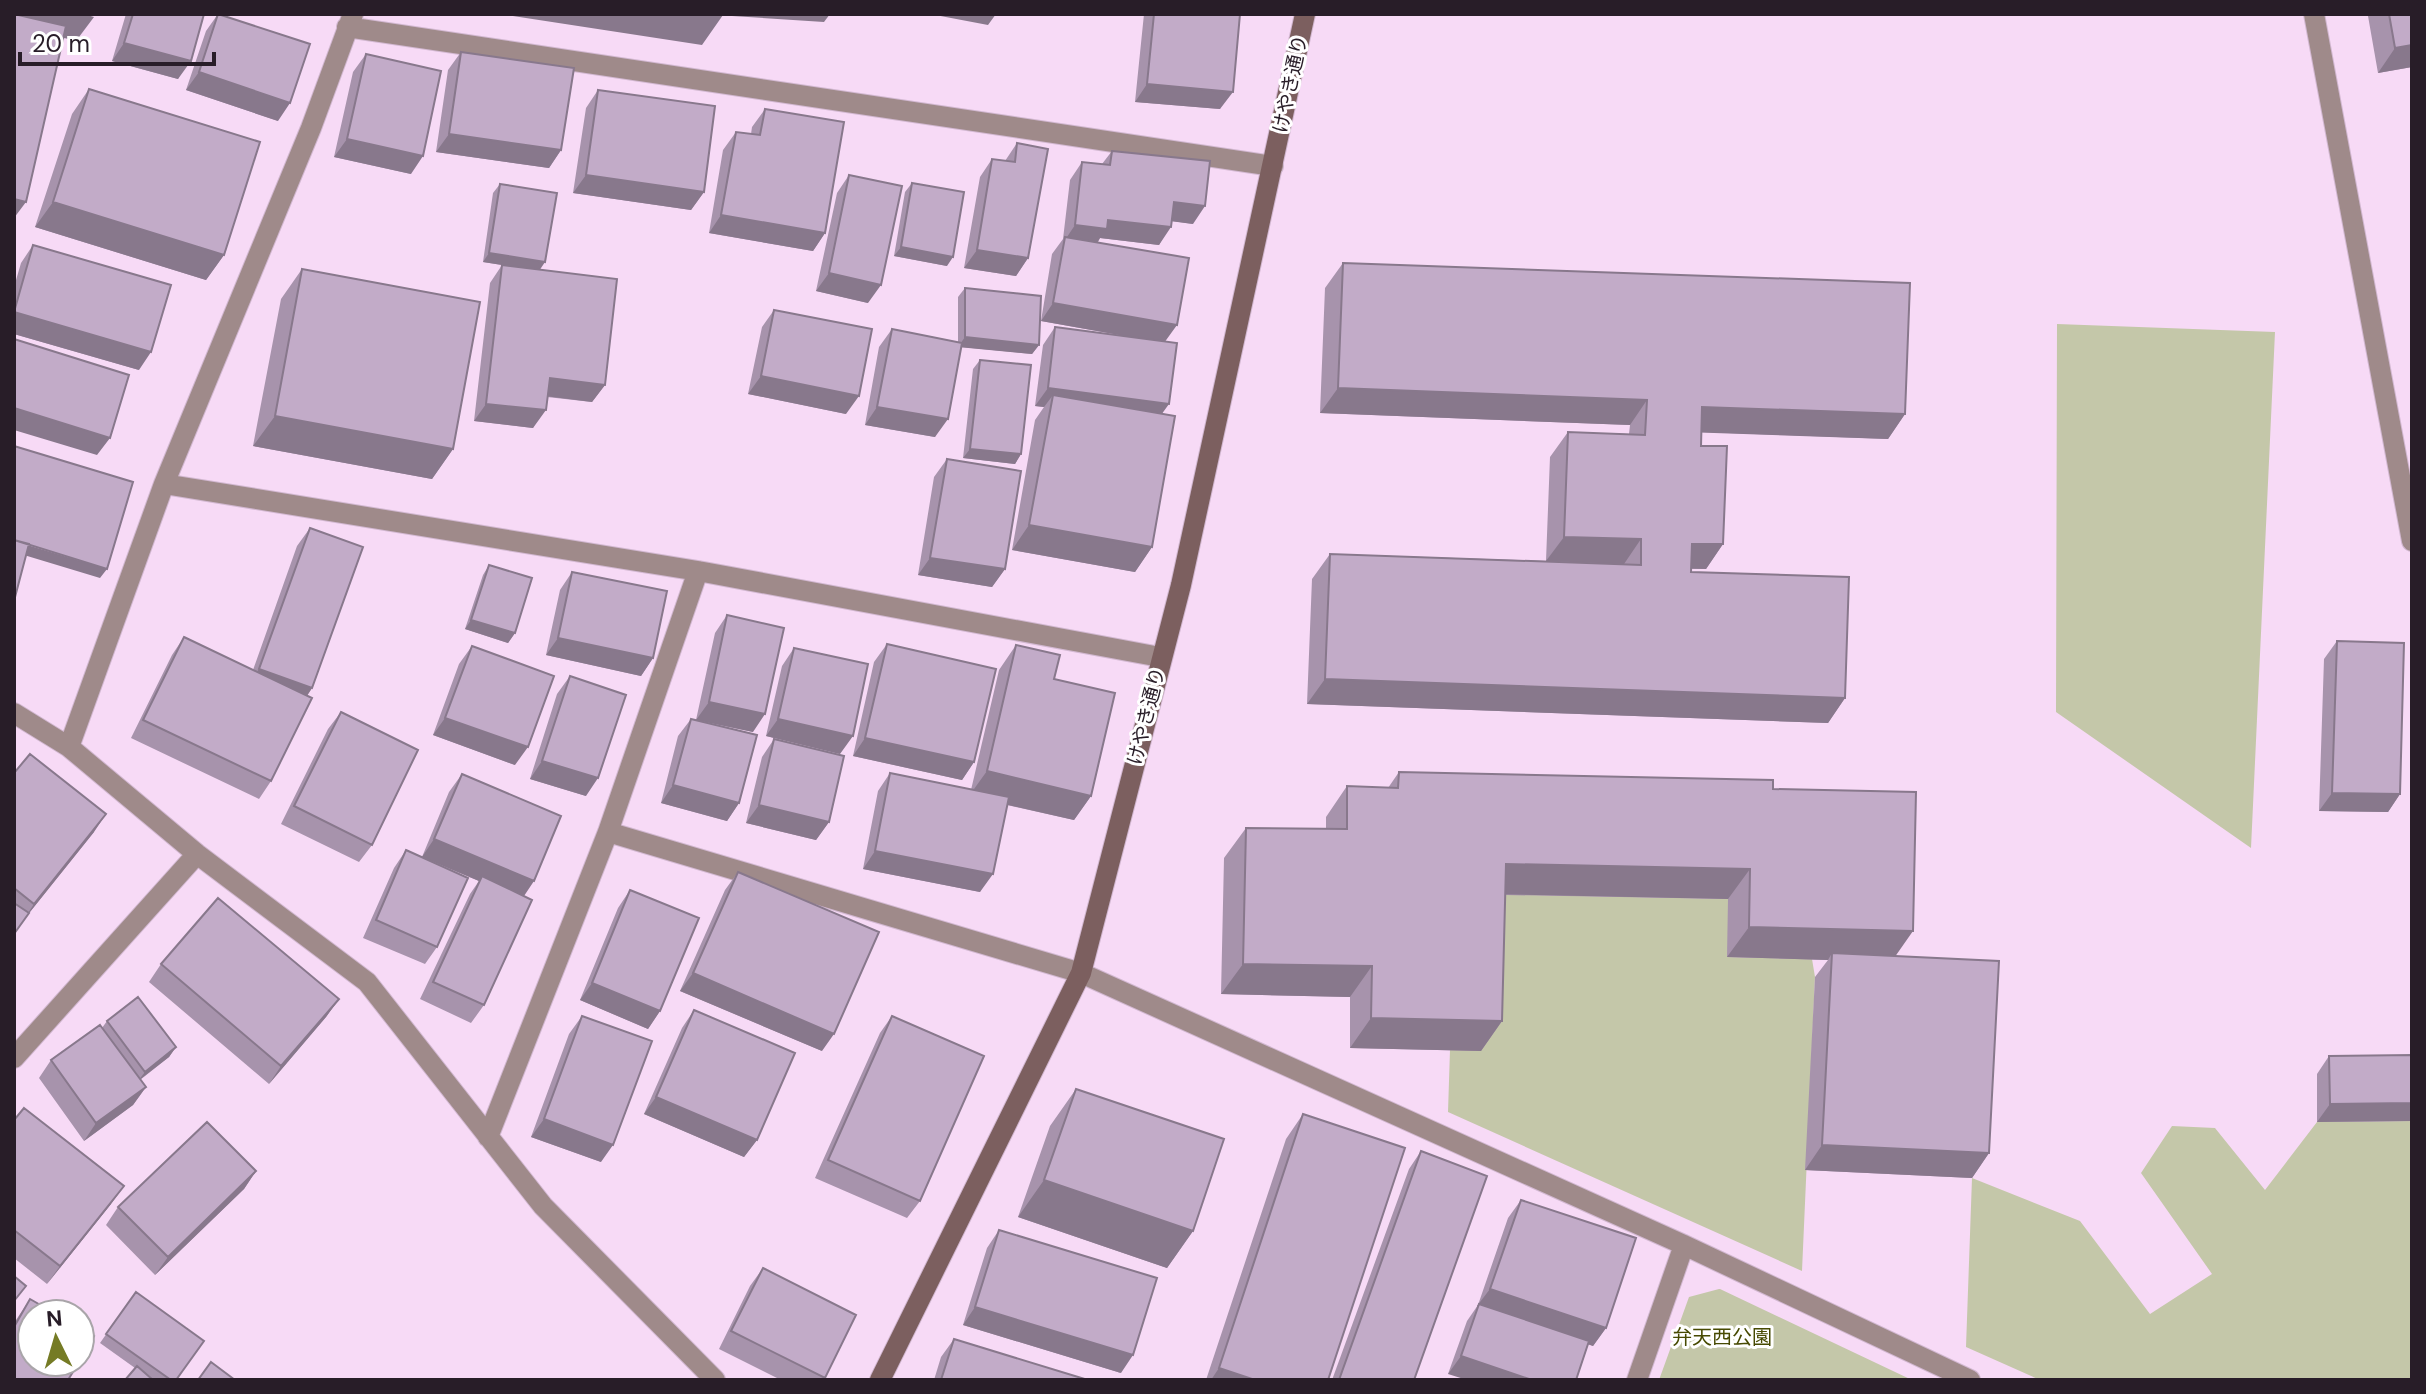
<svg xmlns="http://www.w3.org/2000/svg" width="2426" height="1394" font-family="'DM Sans','Noto Sans JP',sans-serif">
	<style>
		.green { fill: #c4c7a9 }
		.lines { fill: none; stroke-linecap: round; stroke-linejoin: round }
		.street-casing { stroke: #d2b8d1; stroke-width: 22 }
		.secondary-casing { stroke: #d2b8d1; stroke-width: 22 }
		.street { stroke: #9f8a8a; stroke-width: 20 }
		.secondary { stroke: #7c5f5f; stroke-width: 20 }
		.wall { fill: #a793ac }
		.shaded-wall { fill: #88788c }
		.building { fill: #c2abc8; stroke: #88788c; stroke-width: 2 }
		.labels { text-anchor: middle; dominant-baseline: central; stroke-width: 6; stroke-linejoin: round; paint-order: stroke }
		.street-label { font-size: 20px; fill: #281d28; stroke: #fff }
		.park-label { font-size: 20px; fill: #474a02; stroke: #fff }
	</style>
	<rect width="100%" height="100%" fill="#f7daf6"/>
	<path class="green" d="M2057,324L2275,332L2251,848L2056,712Z
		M1484,894L1728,899V957L1812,959L1815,977L1802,1271L1448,1112L1450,1050H1481Z
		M2412,1121V1380H2040L1966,1347L1972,1178L2080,1221L2150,1314L2212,1274L2141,1173L2172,1126L2215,1128L2265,1190L2317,1122Z
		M1719,1289H1720L1912,1380H1659L1689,1297Z"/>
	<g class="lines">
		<defs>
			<path id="street" d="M2314,14L2412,541
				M347,27L1273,166
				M164,484L698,571L1160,657
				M14,713L69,747L197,854L367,982L543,1206L715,1380
				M69,747L164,484L311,128L353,14
				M608,832L1081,973L1684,1245L1970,1380
				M14,1058L197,854
				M488,1137L608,832L698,571
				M1637,1380L1684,1245"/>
			<path id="secondary" d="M880,1380L1081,973L1181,585L1305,14"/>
		</defs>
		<use href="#street" class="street-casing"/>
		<use href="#secondary" class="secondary-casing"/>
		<use href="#street" class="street"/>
		<use href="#secondary" class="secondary"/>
	</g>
	<path class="wall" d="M126,14H204L178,79L112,61Z
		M218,14L278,121L186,90L206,31Z
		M1144,14H1240L1220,109L1135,102Z
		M2369,14H2412V67L2378,73L2368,16Z
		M461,52L561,150L549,168L436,152L448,70Z
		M366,54L411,174L334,157L353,72Z
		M89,89L224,255L206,280L35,227L72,114Z
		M598,90L704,192L691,210L573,193L586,108Z
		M765,109L825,233L813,251L709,233L723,150L736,132L751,134L752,127Z
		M1017,143L1028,258L1016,276L964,268L980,177L992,159L1005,161Z
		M1112,151L1193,224L1172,221L1159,245L1100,238L1098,242L1165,342L1162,414L1152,547L1135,572L1012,550L1035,420L1044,407L1035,406L1043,345L1055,327L1136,338L1041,321L1052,254L1063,239L1070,180L1082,162L1102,164Z
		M849,175L868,303L816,291L837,193Z
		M912,183L947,266L894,256L905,192Z
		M500,184L540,270L605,385L592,402L547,397L533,428L474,421L490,283L502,265L483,262L493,193Z
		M33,245L139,370L14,334V287L21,263Z
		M1343,263L1905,414L1888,439L1702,432L1701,446L1723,544L1706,569H1691V572L1845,698L1828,723L1307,704L1312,579L1330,554L1546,561L1550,457L1568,432L1629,434L1630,425L1320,413L1325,288Z
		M302,269L453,449L432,479L253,446L281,299Z
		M965,288L1039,345L1032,354L961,347L935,437L865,425L879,347L892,329L958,342V297Z
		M774,310L846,414L748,394L762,327Z
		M980,360L1021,454L1015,464L963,458L973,369Z
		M947,459L1005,569L992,587L918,575L934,477Z
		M310,528L312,688L307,696L271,781L259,799L131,738L172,655L184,637L253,670L297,546Z
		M489,565L515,633L508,643L465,629L483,575Z
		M572,572L653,658L641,676L546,655L560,590Z
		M727,615L753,732L696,720L715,633Z
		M2337,641L2400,794L2388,812L2319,811L2324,659Z
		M887,644L974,762L962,780L853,756L874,662Z
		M1016,645L1091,796L1074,820L1007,805L980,892L863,869L878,791L890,773L971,790L999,670Z
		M472,646L515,765L433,735L459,664Z
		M794,648L840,754L766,736L782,666Z
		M570,676L586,796L530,779L557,694Z
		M341,712L372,845L359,862L281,824L328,729Z
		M691,719L739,803L727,821L661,803L678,736Z
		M774,739L829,822L816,840L746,823L762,757Z
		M1399,772L1773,789L1895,956L1989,1153L1972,1178L1805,1170L1815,977L1828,960L1727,957L1728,899L1505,895L1502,1021L1481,1051L1350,1048V997L1221,994L1224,858L1246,828L1326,829V817L1347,786L1388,788Z
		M14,773L94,832L29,913L14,934Z
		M462,774L524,896L484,1005L471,1023L420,999L470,894L479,881L422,857L449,792Z
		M406,850L437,947L425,964L363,938L394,868Z
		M738,872L822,1051L680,991L725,890Z
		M630,890L660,1011L648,1029L580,1000L618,908Z
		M161,964L339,999L326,1017L269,1084L149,982Z
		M694,1010L757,1140L744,1157L644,1114L682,1028Z
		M582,1016L601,1162L531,1137L569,1034Z
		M892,1016L920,1201L907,1218L815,1178L880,1033Z
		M107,1021L176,1047L169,1057L140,1080L146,1087L133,1105L84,1141L39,1078L51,1060L102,1028Z
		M2412,1055V1121L2317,1122V1074L2329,1056Z
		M1076,1089L1193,1231L1167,1268L1018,1217L1050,1126Z
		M1303,1114L1328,1380H1206L1286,1139Z
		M14,1120L111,1204L47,1284L14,1258Z
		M1421,1151L1414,1380H1332L1409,1169Z
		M256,1171L244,1189L155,1275L106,1225L118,1207Z
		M1521,1200L1606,1328L1593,1346L1588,1344L1448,1374L1467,1321L1478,1305L1508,1218Z
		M999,1230L1121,1373L963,1325L987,1248Z
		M763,1268L856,1315L823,1380H781L719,1349L750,1286Z
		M136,1292L177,1380H125L135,1368L100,1343Z
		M30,1299L14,1380V1323Z
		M954,1339L1088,1380H934L941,1357Z"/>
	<path class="shaded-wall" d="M14,14H84L94,17L76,41L14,25Z
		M500,14H720L723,15L702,45Z
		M734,14H830L824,22L732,16Z
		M930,14H996L988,25Z
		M124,43L191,61L178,79L112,61Z
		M2412,45V67L2378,73L2395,48Z
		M199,72L290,103L278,121L186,90Z
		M1147,84L1233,92L1220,109L1135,102Z
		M449,134L561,150L549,168L436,152Z
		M347,139L423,156L411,174L334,157Z
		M586,175L704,192L691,210L573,193Z
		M14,199L26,202L14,218Z
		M53,202L224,255L206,280L35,227Z
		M1174,202L1205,206L1193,224L1162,220Z
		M721,215L825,233L813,251L709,233Z
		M1108,220L1171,227L1159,245L1100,238L1095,246L1063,243L1075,225Z
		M901,247L953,257L947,266L894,256Z
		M977,250L1028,258L1016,276L964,268Z
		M489,253L545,262L539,271L483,262Z
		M829,273L881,285L868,303L816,291Z
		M1053,303L1177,325L1164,343L1041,321Z
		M14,312L151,352L139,370L14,334Z
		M965,337L1039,345L1032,354L958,347Z
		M761,376L859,396L846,414L748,394Z
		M550,378L605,385L592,402L537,395Z
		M1048,388L1169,404L1156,422L1053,395L1044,407L1035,406Z
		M1338,388L1647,400L1630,425L1320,413Z
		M486,404L546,410L533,428L474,421Z
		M877,407L948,419L935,437L865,425Z
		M1702,407L1905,414L1888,439L1685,432Z
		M14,408L110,438L97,455L14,430Z
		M275,416L453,449L432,479L253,446Z
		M970,449L1021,454L1015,464L963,458Z
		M1029,525L1152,547L1135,572L1012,550Z
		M1564,537L1641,539L1624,564L1546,561Z
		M14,541L107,569L100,578L14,552Z
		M1692,544H1723L1706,569L1675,568Z
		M930,558L1005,569L992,587L918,575Z
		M471,620L515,633L508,643L465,629Z
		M558,638L653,658L641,676L546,655Z
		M259,669L312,688L300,706L246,687Z
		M1325,679L1845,698L1828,723L1307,704Z
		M709,702L765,714L753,732L696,720Z
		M445,718L528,747L515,765L433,735Z
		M778,719L853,736L840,754L766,736Z
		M865,738L974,762L962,780L853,756Z
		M542,761L598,778L586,796L530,779Z
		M987,771L1091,796L1074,820L969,796Z
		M673,785L739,803L727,821L661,803Z
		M2332,793L2400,794L2388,812L2319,811Z
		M759,805L829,822L816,840L746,823Z
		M106,814L94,832L22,922L34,904Z
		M434,839L534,881L522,899L482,876L479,881L422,857Z
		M875,851L993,874L980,892L863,869Z
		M1506,864L1750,869L1728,899L1484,894Z
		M1749,927L1913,931L1892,961L1832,953L1828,960L1727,957Z
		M1243,964L1372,966L1350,997L1221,994Z
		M693,973L834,1034L822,1051L680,991Z
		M592,983L660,1011L648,1029L580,1000Z
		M339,999L326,1017L269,1084L281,1066Z
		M1371,1018L1502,1021L1481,1051L1350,1048Z
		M176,1047L169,1057L138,1081L145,1072Z
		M146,1087L133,1105L84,1141L96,1123Z
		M656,1097L757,1140L744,1157L644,1114Z
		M2412,1103V1121L2317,1122L2330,1104Z
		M544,1119L613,1145L601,1162L531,1137Z
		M1822,1145L1989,1153L1972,1178L1805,1170Z
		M256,1171L244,1189L155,1275L168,1257Z
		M1044,1180L1193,1231L1167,1268L1018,1217Z
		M124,1186L111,1204L47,1284L60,1266Z
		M1490,1289L1606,1328L1593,1346L1477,1306Z
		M975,1307L1133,1355L1121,1373L963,1325Z
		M1461,1356L1532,1380H1467L1448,1374Z
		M1219,1368L1255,1380H1211Z"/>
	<path class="building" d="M14,14L66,26L26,202L14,199Z
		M133,14H204L191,61L124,43Z
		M218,14L310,44L290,103L199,72Z
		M1154,14H1240L1233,92L1147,84Z
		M2389,14H2412V45L2395,48Z
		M461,52L574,68L561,150L449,134Z
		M366,54L441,71L423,156L347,139Z
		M89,89L260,142L224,255L53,202Z
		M598,90L715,106L704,192L586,175Z
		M765,109L844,122L825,233L721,215L736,132L760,135Z
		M1017,143L1048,149L1028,258L977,250L992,159L1015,162Z
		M1112,151L1210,161L1205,206L1174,202L1171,227L1108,220L1107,229L1075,225L1082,162L1110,165Z
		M849,175L902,186L881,285L829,273Z
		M912,183L964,192L953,257L901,247Z
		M500,184L557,193L545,262L489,253Z
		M1065,237L1189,258L1177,325L1053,303Z
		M33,245L171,285L151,352L14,312Z
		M1343,263L1910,283L1905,414L1702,407L1701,446H1727L1723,544H1692L1691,572L1849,577L1845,698L1325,679L1330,554L1641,565V539L1564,537L1568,432L1645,435L1647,400L1338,388Z
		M502,265L617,279L605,385L550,378L546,410L486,404Z
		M302,269L480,302L453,449L275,416Z
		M965,288L1041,296L1039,345L965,337Z
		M774,310L872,329L859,396L761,376Z
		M1055,327L1177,343L1169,404L1048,388Z
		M892,329L962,343L948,419L877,407Z
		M14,339L129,375L110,438L14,408Z
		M980,360L1031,365L1021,454L970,449Z
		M1053,395L1175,416L1152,547L1029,525Z
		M14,446L133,482L107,569L14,540Z
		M947,459L1021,471L1005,569L930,558Z
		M310,528L363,547L312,688L259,669Z
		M14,540L29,544L14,601Z
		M489,565L532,578L515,633L471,620Z
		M572,572L667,591L653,658L558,638Z
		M727,615L784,628L765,714L709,702Z
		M184,637L312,698L271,781L143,720Z
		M2337,641L2404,643L2400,794L2332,793Z
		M887,644L996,669L974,762L865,738Z
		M1016,645L1060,655L1054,679L1115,693L1091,796L987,771Z
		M472,646L554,676L528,747L445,718Z
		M794,648L868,664L853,736L778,719Z
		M570,676L626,695L598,778L542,761Z
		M341,712L418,750L372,845L294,806Z
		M691,719L757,735L739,803L673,785Z
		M774,739L844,756L829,822L759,805Z
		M30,754L106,814L34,904L14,888V773Z
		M1399,772L1773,780V789L1916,792L1913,931L1749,927L1750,869L1506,864L1502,1021L1371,1018L1372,966L1243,964L1246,828L1347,829V786L1398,788Z
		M890,773L1009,797L993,874L875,851Z
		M462,774L561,816L534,881L434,839Z
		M406,850L468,878L437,947L376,920Z
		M738,872L879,932L834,1034L693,973Z
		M482,876L532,900L484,1005L433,982Z
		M630,890L699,918L660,1011L592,983Z
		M218,898L339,999L281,1066L161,964Z
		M14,903L29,913L14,934Z
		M1832,953L1999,961L1989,1153L1822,1145Z
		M138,997L176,1047L145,1072L107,1021Z
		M694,1010L795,1053L757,1140L656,1097Z
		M582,1016L652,1041L613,1145L544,1119Z
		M892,1016L984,1056L920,1201L828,1160Z
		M100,1025L146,1087L96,1123L51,1060Z
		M2412,1055V1103L2330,1104L2329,1056Z
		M1076,1089L1224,1139L1193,1231L1044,1180Z
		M24,1108L124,1186L60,1266L14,1230V1120Z
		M1303,1114L1405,1148L1328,1380H1255L1219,1368Z
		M207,1122L256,1171L168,1257L118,1207Z
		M1421,1151L1487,1176L1414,1380H1339Z
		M1521,1200L1636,1238L1606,1328L1490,1289Z
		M999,1230L1157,1278L1133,1355L975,1307Z
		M763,1268L856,1315L825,1378L731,1331Z
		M14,1276L26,1286L14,1301Z
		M136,1292L204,1341L176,1380H171L106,1334Z
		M30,1299L56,1314H32V1362H79L68,1380H14V1327Z
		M1479,1304L1589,1341L1576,1380H1532L1461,1356Z
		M80,1328L94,1336L80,1360Z
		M954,1339L1088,1380H941Z
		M211,1362L235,1380H198Z
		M137,1366L153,1380H125Z"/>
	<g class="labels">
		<g class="street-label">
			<text transform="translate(1290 84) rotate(-78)">けやき通り</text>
			<text transform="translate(1146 716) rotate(-76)">けやき通り</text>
		</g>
		<g class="park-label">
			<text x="1722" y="1337">弁天西公園</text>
		</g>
	</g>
	<rect width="2426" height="1394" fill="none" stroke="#281d28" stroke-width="32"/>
	<g transform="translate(56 1338) rotate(355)"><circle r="38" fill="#ffffff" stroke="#a9a5a9" stroke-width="2"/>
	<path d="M0-6L14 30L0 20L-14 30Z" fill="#757b25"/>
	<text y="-12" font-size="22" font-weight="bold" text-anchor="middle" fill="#281d28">N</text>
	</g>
	<path d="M20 52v12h194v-12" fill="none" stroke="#281d28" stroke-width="4"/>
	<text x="32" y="52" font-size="24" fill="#281d28" stroke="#ffffff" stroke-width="6" paint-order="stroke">20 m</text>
</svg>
